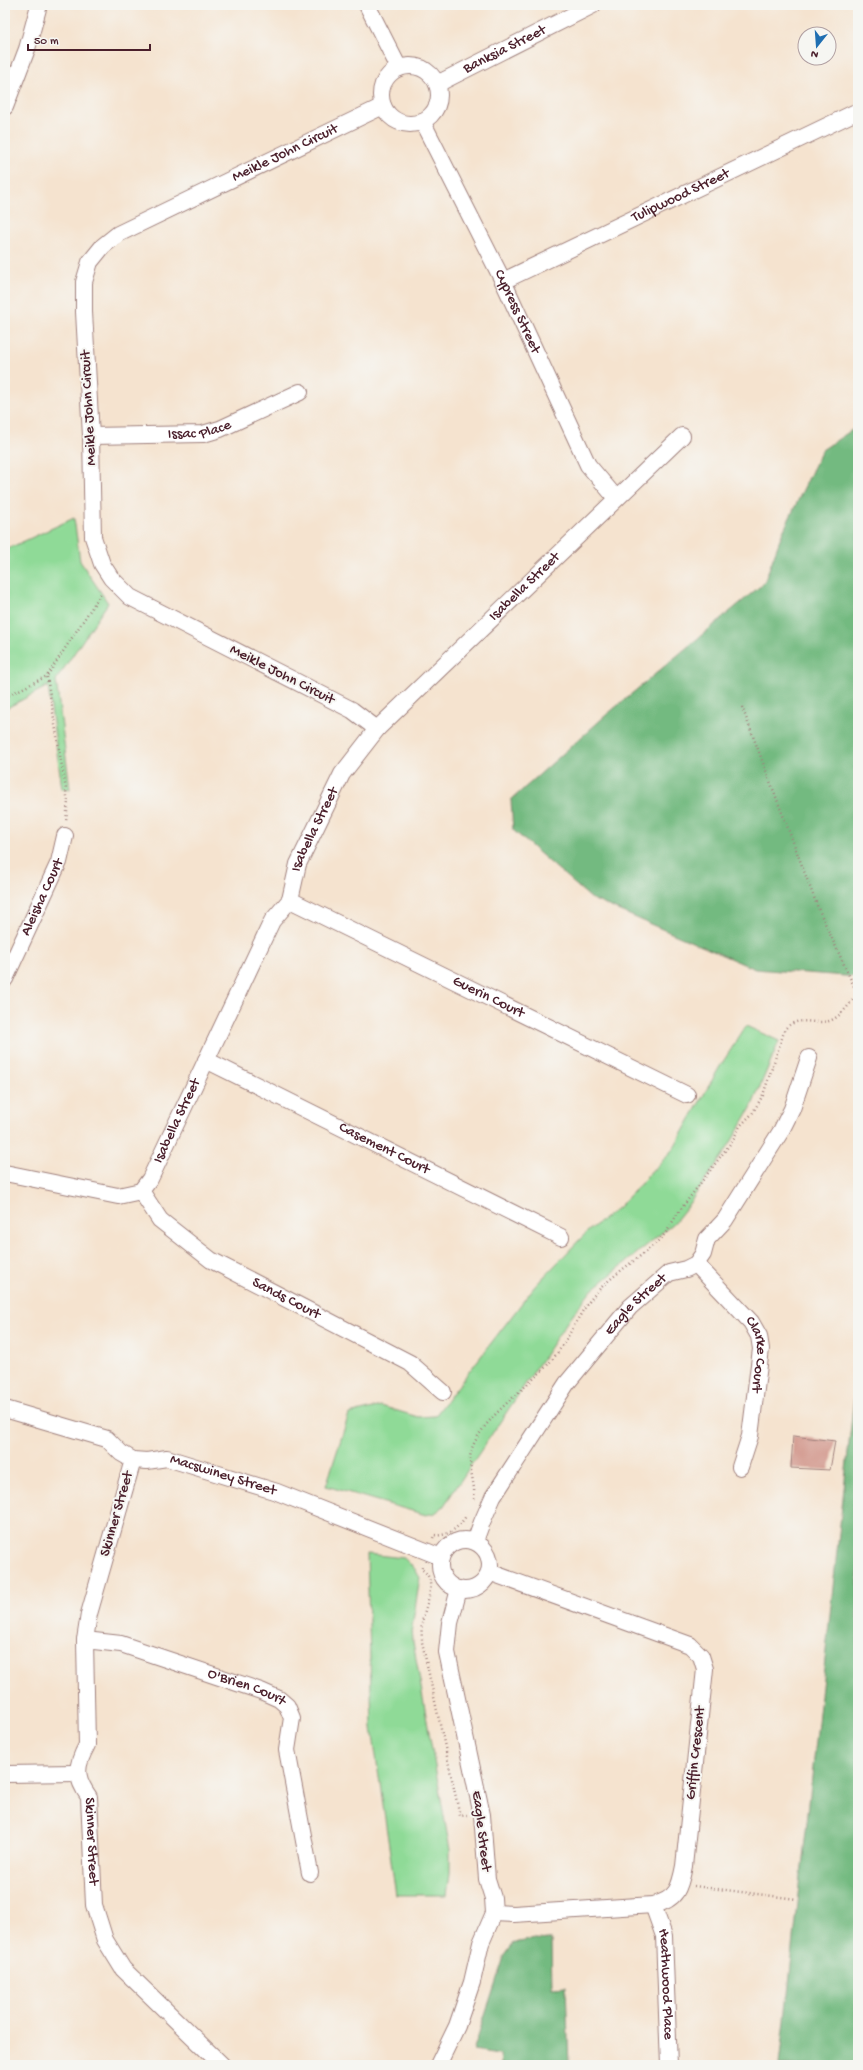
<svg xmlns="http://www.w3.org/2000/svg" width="863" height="2070" font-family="'Gochi Hand',sans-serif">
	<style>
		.green { fill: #8fda97; stroke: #6c7c61 }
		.forest { fill: #73ba80; stroke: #5e6c56 }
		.building { fill: #d1958a }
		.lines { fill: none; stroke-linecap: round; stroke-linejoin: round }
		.minor-casing { stroke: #a0817d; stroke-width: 18 }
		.path { stroke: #a0817d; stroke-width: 2.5; stroke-dasharray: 1 3; stroke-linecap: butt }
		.minor { stroke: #fff; stroke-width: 16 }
		.labels { text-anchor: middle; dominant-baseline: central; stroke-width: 4; stroke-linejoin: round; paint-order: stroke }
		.street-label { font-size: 15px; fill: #4a1f2b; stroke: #f6f6f2 }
	</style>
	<rect width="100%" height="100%" fill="#f6f6f2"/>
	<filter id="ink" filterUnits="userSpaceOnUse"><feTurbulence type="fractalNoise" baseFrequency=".025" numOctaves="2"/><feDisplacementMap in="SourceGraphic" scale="8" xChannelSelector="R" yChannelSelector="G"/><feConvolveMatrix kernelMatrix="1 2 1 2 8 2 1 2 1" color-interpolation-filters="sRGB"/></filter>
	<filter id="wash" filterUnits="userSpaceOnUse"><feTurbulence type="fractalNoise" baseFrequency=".012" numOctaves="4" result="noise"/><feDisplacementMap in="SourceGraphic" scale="16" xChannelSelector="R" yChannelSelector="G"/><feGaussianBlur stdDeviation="0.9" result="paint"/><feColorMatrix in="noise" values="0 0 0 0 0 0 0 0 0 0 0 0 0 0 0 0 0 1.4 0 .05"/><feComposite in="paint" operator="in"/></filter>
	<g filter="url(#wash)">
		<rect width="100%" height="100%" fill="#f5e3cf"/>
		<path class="green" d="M74,518L80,561L108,603L56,680L70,789H62L48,686L5,709V550Z
			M746,1026L779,1041L751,1108L727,1149L686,1208L674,1223L592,1290L569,1319L443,1507L435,1513L426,1515L326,1486L349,1414L381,1406L418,1417L435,1416L535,1286L587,1232L619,1207L673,1149L719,1068Z
			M367,1554L404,1558L415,1569L420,1578L412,1627L413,1642L450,1850V1873L447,1895H396L372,1728Z"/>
		<path class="forest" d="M858,426V977L755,969L592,899L513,830L511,800L605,716L764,583L782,534L822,450Z
			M858,1362V2065H780Z
			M535,1939L551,1940L552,1988L566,1987L569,2065H501L500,2055L473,2051L504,1957L514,1943Z"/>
		<g id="blocks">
			<path class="building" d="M793,1436L835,1441L830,1470L791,1468Z"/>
		</g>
	</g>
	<g filter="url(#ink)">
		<use href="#blocks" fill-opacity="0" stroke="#a0817d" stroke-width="1"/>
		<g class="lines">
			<defs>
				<g id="minor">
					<path d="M367,5L399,68"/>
					<circle cx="410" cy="95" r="29"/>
					<path id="s1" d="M437,84L593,5"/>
					<path d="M5,107L27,49L39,5"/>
					<path id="s2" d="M422,121L503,281L588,465L616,498"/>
					<path id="s3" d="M503,281L858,111"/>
					<path id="s4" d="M91,436L203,434L220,429L300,392"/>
					<path id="s5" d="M377,729L352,710L130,597L111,578L102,564L93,537L91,436L84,312V282L90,262L103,246L118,234L383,106"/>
					<path id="s6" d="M290,900L687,1095"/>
					<path id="s7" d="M5,979L59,862L65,836"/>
					<path id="s8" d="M206,1060L561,1237"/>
					<path id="s9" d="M5,1173L118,1196L141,1191L150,1179L272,921L290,900L298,864L342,774L377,729L682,436"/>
					<path id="s10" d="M141,1191L160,1220L211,1260L410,1363L443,1392"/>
					<path id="s11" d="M696,1264L751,1322L759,1336L761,1349L750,1436L740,1467"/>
					<path id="s12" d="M5,1409L107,1439L121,1453L133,1460L147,1461L167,1458L277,1492L441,1557"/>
					<path id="s13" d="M133,1460L89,1614L85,1640L87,1745C75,1767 75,1777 89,1797L94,1905L105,1940L123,1969L222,2065"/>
					<circle cx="465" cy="1565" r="25"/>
					<path id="s14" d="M475,1541L482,1522L493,1497L567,1383L630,1307L669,1273L686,1269L696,1264L703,1254L707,1239L725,1220L781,1131L792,1109L809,1058"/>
					<path d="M489,1572L690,1645L701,1656L705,1669L684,1866C680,1887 677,1900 653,1905L514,1914L494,1913"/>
					<path id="s15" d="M85,1640L121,1644L261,1691L279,1699L287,1706L292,1718L287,1750L310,1873"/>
					<path d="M5,1774L77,1773"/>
					<path id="s16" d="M653,1905L664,1936L669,2065"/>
					<path d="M438,2065L457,2026L472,1982L481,1943L494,1913L493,1898L487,1879L482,1815L447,1652L450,1623L459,1589"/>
				</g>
			</defs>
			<use href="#minor" class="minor-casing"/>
			<path class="path" d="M47,677L68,802L66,822
				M5,697L47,676L102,592
				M742,707L818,908L858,995
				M474,1499C476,1482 466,1465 472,1448C485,1415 528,1388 551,1361C569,1340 578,1313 596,1293C616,1271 643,1257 663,1236C669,1230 673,1220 678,1213C696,1189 715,1164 733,1140L740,1126L752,1114L763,1095L785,1029C797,1015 814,1025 829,1021C840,1018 850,1003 857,995
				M433,1538L434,1535C448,1537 458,1528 466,1516
				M422,1567L421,1569C440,1580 424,1607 422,1623C421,1629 422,1636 422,1642L460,1816L467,1815
				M694,1886L797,1899"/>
			<use href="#minor" class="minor"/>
		</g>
	</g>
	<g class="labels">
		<g class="street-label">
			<text stroke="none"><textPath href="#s1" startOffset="76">Banksia Street</textPath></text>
			<text stroke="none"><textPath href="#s5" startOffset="854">Meikle John Circuit</textPath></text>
			<text stroke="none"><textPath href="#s3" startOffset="197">Tulipwood Street</textPath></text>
			<text stroke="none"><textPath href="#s2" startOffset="213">Cypress Street</textPath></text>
			<text transform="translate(89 408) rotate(-93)">Meikle John Circuit</text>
			<text stroke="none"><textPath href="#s4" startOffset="109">Issac Place</textPath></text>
			<text stroke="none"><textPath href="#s9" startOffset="866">Isabella Street</textPath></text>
			<text transform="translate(282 675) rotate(27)">Meikle John Circuit</text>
			<text stroke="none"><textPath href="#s9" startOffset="542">Isabella Street</textPath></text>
			<text stroke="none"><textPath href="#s7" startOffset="90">Aleisha Court</textPath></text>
			<text stroke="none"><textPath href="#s6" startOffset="221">Guerin Court</textPath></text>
			<text stroke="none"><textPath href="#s9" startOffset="218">Isabella Street</textPath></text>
			<text stroke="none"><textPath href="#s8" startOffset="199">Casement Court</textPath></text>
			<text stroke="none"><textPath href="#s10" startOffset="184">Sands Court</textPath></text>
			<text stroke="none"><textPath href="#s14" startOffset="288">Eagle Street</textPath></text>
			<text stroke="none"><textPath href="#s11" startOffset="114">Clarke Court</textPath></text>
			<text stroke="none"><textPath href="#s12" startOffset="233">Macswiney Street</textPath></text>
			<text transform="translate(117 1514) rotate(-74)">Skinner Street</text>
			<text stroke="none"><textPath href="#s15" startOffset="169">O'Brien Court</textPath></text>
			<text transform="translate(696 1753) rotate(-84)">Griffin Crescent</text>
			<text transform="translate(481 1831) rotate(83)">Eagle Street</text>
			<text stroke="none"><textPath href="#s13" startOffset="392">Skinner Street</textPath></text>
			<text stroke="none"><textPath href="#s16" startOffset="81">Heathwood Place</textPath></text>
		</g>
	</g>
	<rect width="863" height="2070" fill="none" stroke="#f6f6f2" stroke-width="20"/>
	<g transform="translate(817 46) rotate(197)"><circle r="19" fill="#f6f6f2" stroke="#b1a0a2"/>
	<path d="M0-3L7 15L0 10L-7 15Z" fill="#1f6fb2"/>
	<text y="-6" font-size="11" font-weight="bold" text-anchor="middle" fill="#4a1f2b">N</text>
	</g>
	<path d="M28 44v6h122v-6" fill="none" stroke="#4a1f2b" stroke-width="2"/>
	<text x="34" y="44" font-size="12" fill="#4a1f2b" stroke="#f6f6f2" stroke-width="3" paint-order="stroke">50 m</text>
</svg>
